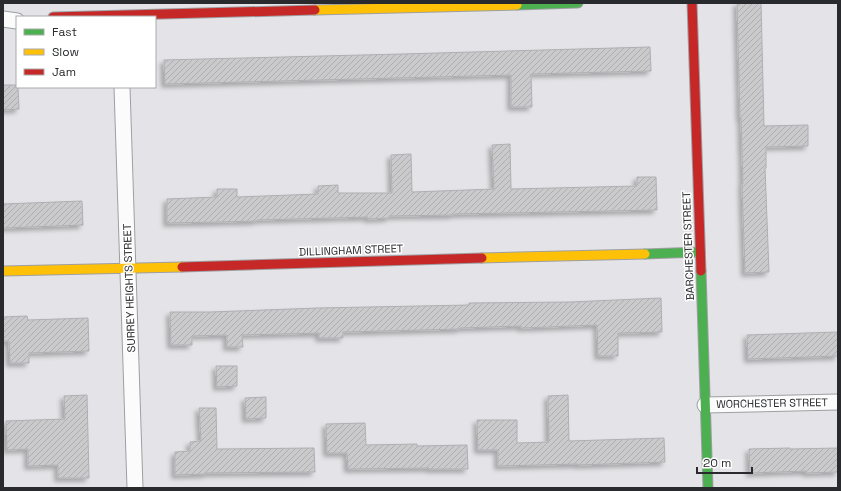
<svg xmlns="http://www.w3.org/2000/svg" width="841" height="491" font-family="'Space Grotesk',sans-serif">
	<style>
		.building { fill: url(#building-hatch); stroke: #b0afb3; filter: url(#shadow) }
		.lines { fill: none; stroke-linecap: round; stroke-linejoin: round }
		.street-casing { stroke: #9e9fa2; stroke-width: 17 }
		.fast-casing { stroke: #9e9fa2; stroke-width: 11 }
		.slow-casing { stroke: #9e9fa2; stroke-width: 11 }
		.jam-casing { stroke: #9e9fa2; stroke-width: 11 }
		.street { stroke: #fbfbfc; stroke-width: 15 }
		.fast { stroke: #4caf50; stroke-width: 9 }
		.slow { stroke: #ffc107; stroke-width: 9 }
		.jam { stroke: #c62828; stroke-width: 9 }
		.labels { text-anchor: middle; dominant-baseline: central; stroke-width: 3; stroke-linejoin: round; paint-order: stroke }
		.street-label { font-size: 11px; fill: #292a2d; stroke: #fff }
	</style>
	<defs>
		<pattern id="building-hatch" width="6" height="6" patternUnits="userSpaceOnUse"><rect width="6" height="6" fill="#cacacd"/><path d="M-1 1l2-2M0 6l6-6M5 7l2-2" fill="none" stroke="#aeaeb0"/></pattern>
		<filter id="shadow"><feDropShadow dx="-3.5" dy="3.5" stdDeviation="2" flood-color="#0004"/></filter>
	</defs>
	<rect width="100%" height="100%" fill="#e4e4e8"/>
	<path class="building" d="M737,3H761L764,126L808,125V146L766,147V168H765L769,272L745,273L742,184H743L741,118H740Z
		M650,47L651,71L531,74L532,107H511V75L165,84L164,60L402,54Z
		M3,85H17V87H18L19,109L3,110Z
		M510,144L511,189L637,186V177H656L657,210L454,214V215L389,216V218L368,219V217L257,220V221L218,222L167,223V199L217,197V189H237V197L318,194V186L338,185V193H392L391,155L411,154L412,192L494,189L492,145Z
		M82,201L83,225L3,228V204Z
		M661,298L662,332L618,333V356H598L597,325L521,328V326L460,328V329L343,332V338H319V333L242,335L243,347H227V335L192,336V345H171L170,312H210L318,308L469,305V303L570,302Z
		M27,316L28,320L88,318L89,351L29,353V363H10L9,341H3V317Z
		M838,332V356L748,359L747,335Z
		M216,366H237V386L217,387Z
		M87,395L89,478H58V465L28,466V449L7,450L6,421L65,419L64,396Z
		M568,395L569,441L664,438L665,462L578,465V464L498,466V450H478L477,420H517V443L549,442L548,396Z
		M266,397V418L246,419L245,398Z
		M199,408H216L217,449L314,448L315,472L206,473L207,474L175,475V452L190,451V442L201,441Z
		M365,423L366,445L417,444V446L467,445L468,469H429V468L348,469L347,453H327L326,424Z
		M790,448V449L838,448V472L806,473V471L750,473L749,449Z"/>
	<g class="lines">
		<defs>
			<path id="street" d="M3,19L17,21
				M122,87L135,488
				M705,405L838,402"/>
			<path id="fast" d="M517,5L578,3
				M645,254L700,252
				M701,271L708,488"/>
			<path id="slow" d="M315,10L517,5
				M482,258L645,254
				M3,271L182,267"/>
			<path id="jam" d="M692,3L701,271
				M53,17L315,10
				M182,267L482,258"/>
		</defs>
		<use href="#street" class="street-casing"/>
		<use href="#fast" class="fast-casing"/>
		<use href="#slow" class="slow-casing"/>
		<use href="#jam" class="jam-casing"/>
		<use href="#street" class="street"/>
		<use href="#fast" class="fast"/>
		<use href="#slow" class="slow"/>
		<use href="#jam" class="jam"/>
	</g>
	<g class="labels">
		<g class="street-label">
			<text transform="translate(688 246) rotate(-92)">BARCHESTER STREET</text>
			<text transform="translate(351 250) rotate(-2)">DILLINGHAM STREET</text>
			<text transform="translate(129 288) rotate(-92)">SURREY HEIGHTS STREET</text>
			<text transform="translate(772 403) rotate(-1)">WORCHESTER STREET</text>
		</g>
	</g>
	<rect width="841" height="491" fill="none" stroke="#292a2d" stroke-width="8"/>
	<rect x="16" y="16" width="140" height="72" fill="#ffffff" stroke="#a9aaab"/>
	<rect x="24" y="29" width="20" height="6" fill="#4caf50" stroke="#a9aaab"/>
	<text x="52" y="36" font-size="12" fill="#292a2d">Fast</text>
	<rect x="24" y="49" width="20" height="6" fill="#ffc107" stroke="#a9aaab"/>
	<text x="52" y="56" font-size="12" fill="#292a2d">Slow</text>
	<rect x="24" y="69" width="20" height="6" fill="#c62828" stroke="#a9aaab"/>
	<text x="52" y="76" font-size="12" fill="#292a2d">Jam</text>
	<path d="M697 467v6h55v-6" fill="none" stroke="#292a2d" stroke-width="2"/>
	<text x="703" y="467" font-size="12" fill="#292a2d" stroke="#ffffff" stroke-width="3" paint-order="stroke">20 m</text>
</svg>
